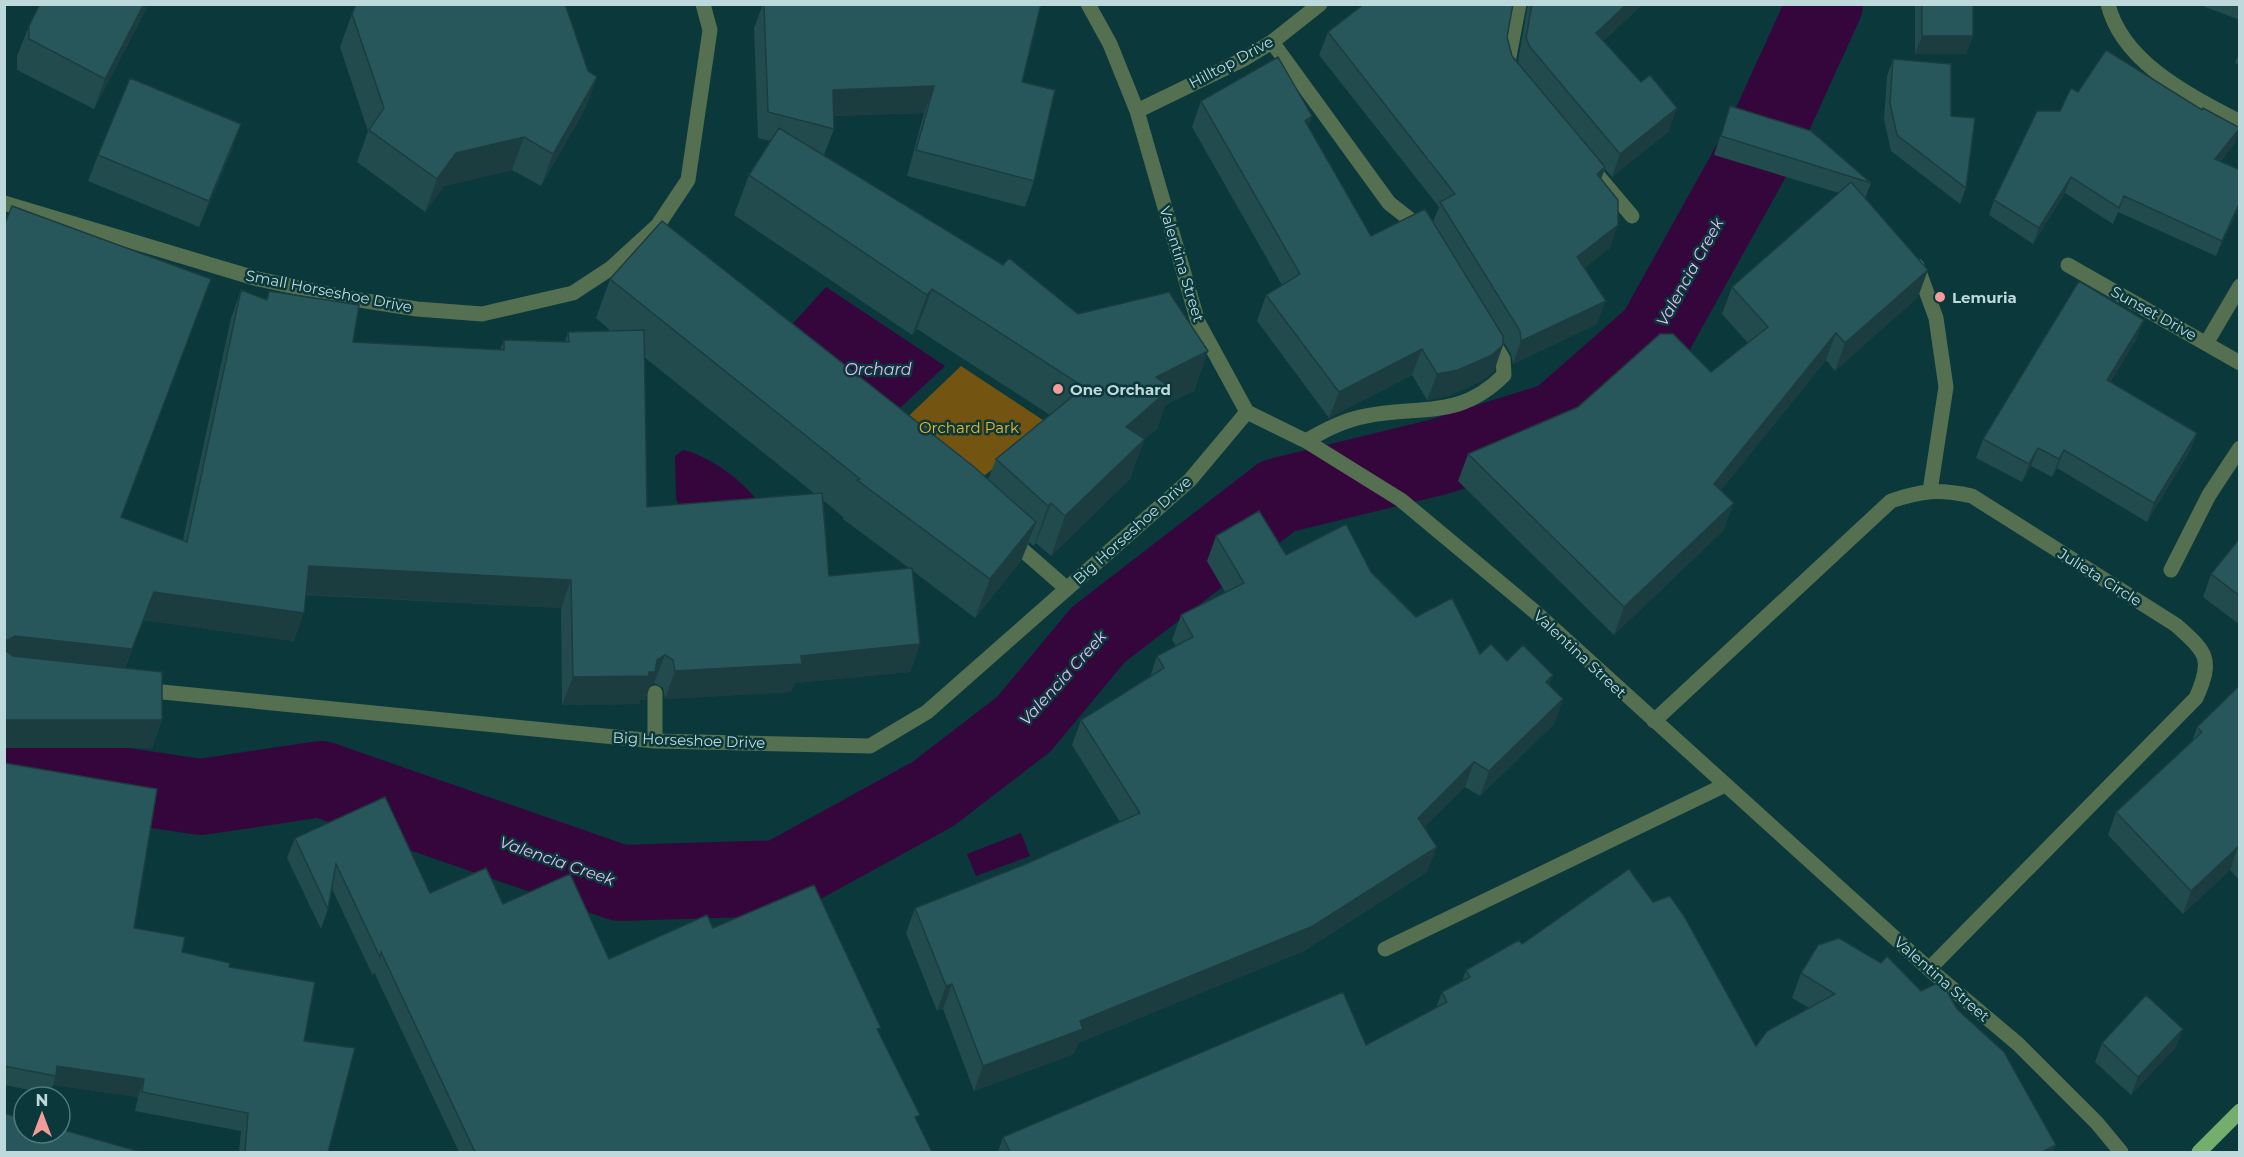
<svg xmlns="http://www.w3.org/2000/svg" width="2244" height="1157" font-family="Montserrat,sans-serif">
	<style>
		.green { fill: #735411 }
		.water { fill: #35063c }
		.lines { fill: none; stroke-linecap: round; stroke-linejoin: round }
		.river { stroke: #35063c; stroke-width: 76 }
		.minor { stroke: #547050; stroke-width: 15 }
		.major { stroke: #74ad6c; stroke-width: 15 }
		.wall { fill: #224b4e; fill-rule: evenodd }
		.shaded-wall { fill: #1c3d40 }
		.building { fill: #28575b; stroke: #1c3d40; stroke-width: 1.5 }
		.poi-dot { fill: #f59b99; stroke: #0a383b; stroke-width: 2 }
		.labels { text-anchor: middle; dominant-baseline: central; stroke-width: 5; stroke-linejoin: round; paint-order: stroke }
		.street-label { font-size: 15px; fill: #bed9db; stroke: #0a383b }
		.poi-label { font-size: 15px; font-weight: bold; fill: #bed9db; stroke: #0a383b; text-anchor: start }
		.park-label { font-size: 15px; fill: #f5b523; stroke: #0a383b }
		.water-label { font-size: 16px; font-style: italic; fill: #ebb9f3; stroke: #0a383b }
	</style>
	<rect width="100%" height="100%" fill="#0a383b"/>
	<path class="green" d="M961,366L1049,424L970,487L895,429Z"/>
	<path class="water" d="M826,287L945,366L884,423L777,341Z
		M683,450C708,455 745,482 759,503L680,508L676,498L675,456Z
		M1021,833L1030,856L976,876L967,854Z"/>
	<g class="lines">
		<path class="river" d="M4,768L201,797L321,779L620,883L780,878L933,794L1024,724L1098,635L1278,496L1438,457L1557,420L1655,334L1764,138L1825,4"/>
		<path class="minor" d="M1088,4L1110,44L1137,111L1198,322L1247,412L1306,441L1401,500L1534,611L1929,969L2018,1044L2097,1123L2121,1152
			M2108,4C2122,63 2191,96 2240,122
			M1272,42L1389,203L1422,229
			M1510,69L1508,62L1519,4
			M1137,111L1242,60L1272,42L1320,4
			M1588,164L1632,216
			M4,203L258,279L353,299L417,309L482,314L573,293L611,268L658,225L688,180L710,30L703,4
			M2068,265L2240,363
			M1917,266L1936,318L1946,387L1930,491
			M2207,342L2240,286
			M1306,441C1325,430 1344,420 1366,416C1422,405 1459,420 1504,375L1503,359L1489,336
			M1010,539L1066,588
			M2171,570L2209,495L2240,448
			M142,690L655,741L870,746L927,712L1095,564L1190,480L1247,412
			M655,693V741
			M1654,721L1891,501C1923,490 1939,489 1972,496L2176,625C2206,652 2214,658 2196,698L1929,969
			M1385,949L1725,785"/>
		<path class="major" d="M2199,1152L2240,1111"/>
	</g>
	<path class="wall" d="M40,4H149L94,109L17,70V56L29,26Z
		M763,4H1041L1022,82L1034,181L1025,207L907,176L924,113L833,116L834,129L824,155L1078,314L1208,351L1194,391L1165,405L1157,429L1144,439L1130,479L1051,556L1036,543L1034,546L1029,542L1021,561L975,618L913,571L920,644L910,672L795,683L791,692L665,699L663,688L654,683L650,686L645,700H640L639,704L562,705L561,608L306,595L294,641L143,620L125,668L162,720L152,748H4L121,517L183,540L231,318L241,290L266,300L269,291L353,342L500,350L504,340L565,341L568,332L611,331L596,318L610,279L988,480L996,459L1050,415L917,329L912,335L734,215L749,175L771,141L758,138L754,28ZM644,357L815,494L647,507ZM823,500L843,517V519L909,568L829,576Z
		M1528,4H1643L1603,41L1669,131L1612,177L1605,169L1601,179L1610,248L1584,268L1597,324L1513,364L1511,354L1503,341V345L1494,371L1482,381L1448,396L1427,400L1412,375L1329,418L1257,321L1266,295L1282,285L1192,127L1201,101L1308,128L1371,236L1433,222L1439,207L1319,55L1328,32L1507,37L1512,56L1519,64L1518,61Z
		M1915,4H1973V36L1966,54H1915Z
		M2197,4H2240V20Z
		M352,14L588,71L597,77L585,109L541,186L512,170L444,186L425,212L357,162L368,131L340,47Z
		M2240,51V65L2235,63Z
		M1893,59L1951,116L1966,188L1960,204L1891,151L1884,119L1887,76Z
		M2078,92L2234,144L2220,162L2240,170V205L2216,256L2118,212L2113,224L2065,193L2033,244L1989,215L1994,200L2060,111Z
		M1730,106L1871,183L1865,198L1918,297L1835,371L1826,360L1721,490L1724,530L1614,635L1458,481L1468,454L1711,372L1748,343L1722,314L1732,287L1839,193L1714,155Z
		M232,150L199,227L88,181L98,155Z
		M2137,338L2110,382L2197,433L2190,451L2147,522L2057,468L2052,477L2031,466L2022,482L1976,458L1983,439Z
		M1216,536L1286,555L1371,572L1416,617L1480,654L1507,661L1549,685L1563,699L1554,724L1480,796L1465,787L1424,827L1427,872L1304,951L1078,1043L1074,1054L974,1091L943,1009L937,1011L906,933L915,908L1026,864L1120,822L1072,745L1081,720L1150,677L1157,656L1176,646L1172,640L1181,615L1225,592L1207,561Z
		M2240,538V625L2203,597L2211,574Z
		M2240,688V881L2230,870L2183,914L2108,835L2116,812L2192,742L2197,727Z
		M4,763L134,928L182,952L229,967L304,1041L328,1152H239L241,1131L135,1111L138,1097L53,1085L50,1094L4,1085Z
		M295,838L430,893L503,904L609,959L713,928L879,1033L917,1122L932,1152H459L374,972L373,976L332,889L328,909L321,929L287,858Z
		M1522,944L1756,1046L1809,1008L1792,998L1801,973L1921,991L1957,1009L2056,1145L2053,1152H998L1003,1137L1366,1045L1436,1008L1442,992L1462,981L1466,970Z
		M2183,1029L2176,1047L2131,1095L2095,1062L2102,1043Z"/>
	<path class="shaded-wall" d="M144,4H149L94,109L105,79Z
		M1627,4H1643L1587,55L1596,33Z
		M1922,36H1973L1966,54H1915Z
		M597,77L585,109L541,186L553,154Z
		M934,86L924,113L823,116L833,90Z
		M1677,108L1669,131L1612,177L1620,154Z
		M1312,116L1303,143L1305,121Z
		M241,124L232,150L199,227L209,201Z
		M2240,129L2234,144L2209,175L2215,159Z
		M524,137L512,170L444,186L425,212L437,179L456,153Z
		M1605,167L1597,190V174Z
		M2071,177L2065,193L2033,244L2039,228Z
		M2240,202V205L2216,256L2222,241Z
		M1618,225L1610,248L1569,280L1577,257Z
		M1928,270L1918,297L1835,371L1845,343Z
		M932,289L917,329L912,335L927,295Z
		M1606,301L1597,324L1513,364L1521,341Z
		M2144,320L2137,338L2101,399L2107,380Z
		M1836,333L1826,360L1704,511L1714,484Z
		M1503,345L1494,371L1482,381L1448,396L1427,400L1437,374Z
		M1422,349L1412,375L1329,418L1339,392Z
		M1208,351L1194,391L1165,405L1157,429L1111,467L1126,427L1156,377Z
		M2197,433L2190,451L2147,522L2154,503Z
		M1145,439L1130,479L1051,556L1065,516Z
		M2038,448L2031,466L2022,482L2029,464Z
		M2064,450L2057,468L2052,477L2059,459Z
		M1051,503L1036,543L1034,546L1048,506Z
		M1734,503L1724,530L1614,635L1624,607Z
		M1036,522L1021,561L975,618L990,579Z
		M309,566L571,580L561,608L299,594Z
		M154,592L304,613L294,641L143,620L121,677L5,664L6,641L15,636Z
		M920,644L910,672L795,683L791,692L665,699L675,671L801,656Z
		M665,655L654,683L650,686L645,700H640L639,704L562,705L573,677L649,672L657,660Z
		M1553,675L1544,700L1546,682Z
		M1563,699L1554,724L1480,796L1489,771Z
		M4,720H162L152,748H4Z
		M1474,762L1465,787L1408,843L1418,818Z
		M1437,847L1427,872L1304,951L1078,1043L1074,1054L974,1091L983,1066L1080,1021Z
		M2238,847L2230,870L2183,914L2191,891Z
		M952,984L943,1009L937,1011L946,986Z
		M2183,1029L2176,1047L2131,1095L2138,1077Z
		M57,1066L144,1079L138,1097L53,1085L56,1076Z
		M2056,1145L2053,1152H2042Z"/>
	<path class="building" d="M40,4H144L105,79L29,39V26Z
		M356,4H565L588,71L597,77L553,154L524,137L456,153L437,179L369,130L384,108L352,14Z
		M764,4H1041L1022,82L1055,90L1034,181L916,150L934,86L833,90L834,129L768,112Z
		M1364,4H1513L1507,37L1512,56L1605,167L1597,174L1618,200V225L1577,257L1606,301L1521,341L1520,331L1440,202L1455,194L1328,32Z
		M1532,4H1627L1596,33L1641,82L1650,75L1677,108L1620,154L1530,47L1526,38Z
		M1922,4H1973V36H1922Z
		M2106,50L2202,110L2203,108L2240,128L2215,159L2240,170V202L2222,241L2124,196L2119,208L2071,177L2039,228L1994,200L2037,111H2060L2071,88L2078,92Z
		M1278,57L1312,116L1305,121L1371,236L1425,209L1503,336V345L1492,355L1458,370L1437,374L1422,349L1339,392L1266,295L1300,274L1201,101Z
		M1893,59L1951,64V116L1975,118L1966,188L1897,135L1890,103Z
		M130,78L241,124L209,201L98,155Z
		M1730,106L1811,131L1871,183L1721,136Z
		M779,128L1003,265L1009,258L1078,314L1169,292L1208,351L1156,377L1171,388L1126,427L1145,439L1065,516L1051,503L1048,506L996,459L1084,387L932,289L927,295L749,175Z
		M1851,182L1928,270L1845,343L1836,333L1714,484L1734,503L1624,607L1468,454L1578,407L1660,334H1673L1711,372L1768,327L1732,287Z
		M12,206L211,279L121,517L187,542L241,290L267,300L269,291L359,305L353,342L504,350V340L569,342L568,332L644,330L647,507L822,493L829,576L912,568L920,644L801,656L802,664L675,671L673,660L665,655L657,660L655,672H649V676L573,677L571,580L309,566L304,613L154,592L132,649L15,636L6,641V651L13,656L162,672V720H4V226Z
		M662,221L973,466L1036,522L990,579L857,480L860,479L610,279Z
		M2079,281L2144,320L2107,380L2197,433L2154,503L2064,450L2059,459L2038,448L2029,464L1983,439Z
		M1259,511L1286,555L1346,524L1371,572L1416,617L1452,598L1480,654L1491,644L1507,661L1523,645L1553,675L1546,682L1563,699L1489,771L1474,762L1418,818L1437,847L1313,926L1080,1021L1083,1029L983,1066L952,984L946,986L915,908L1026,864L1140,813L1081,720L1164,668L1157,656L1193,637L1181,615L1244,583L1216,536Z
		M2240,538V596L2211,574Z
		M2238,687L2240,688V849L2238,847L2191,891L2116,812L2202,732L2197,727Z
		M4,763L157,789L134,928L185,937L182,952L230,963L229,967L315,982L304,1041L355,1048L328,1152H245L248,1113L142,1092L144,1079L57,1066L56,1076L4,1066Z
		M385,797L430,893L486,868L503,904L570,874L609,959L707,915L713,928L814,885L881,1028L877,1029L920,1115L915,1117L932,1152H475L381,952L380,957L336,864L328,909L295,838Z
		M1629,869L1653,902L1670,896L1684,916L1756,1046L1767,1031L1835,994L1801,973L1818,945L1839,938L1881,963L1887,956L1921,991L1941,981L1957,1009L2004,1052L2056,1145L2042,1152H1010L1003,1137L1343,992L1366,1045L1447,1002L1442,992L1470,977L1466,970L1519,940L1522,944Z
		M2146,995L2183,1029L2138,1077L2102,1043Z
		M4,1113L24,1119V1133H60V1129L141,1152H4Z"/>
	<g class="poi-dot">
		<circle cx="1940" cy="297" r="6"/>
		<circle cx="1058" cy="389" r="6"/>
	</g>
	<g class="labels">
		<g class="street-label">
			<text transform="translate(1231 62) rotate(-28)">Hilltop Drive</text>
			<text transform="translate(1182 264) rotate(73)">Valentina Street</text>
			<text transform="translate(329 291) rotate(11)">Small Horseshoe Drive</text>
			<text transform="translate(2154 313) rotate(29)">Sunset Drive</text>
			<text transform="translate(1132 530) rotate(-42)">Big Horseshoe Drive</text>
			<text transform="translate(2100 577) rotate(32)">Julieta Circle</text>
			<text transform="translate(1580 654) rotate(43)">Valentina Street</text>
			<text transform="translate(689 740) rotate(2)">Big Horseshoe Drive</text>
			<text transform="translate(1942 979) rotate(41)">Valentina Street</text>
		</g>
		<g class="poi-label">
			<text x="1952" y="297">Lemuria</text>
			<text x="1070" y="389">One Orchard</text>
		</g>
		<g class="park-label">
			<text x="969" y="427">Orchard Park</text>
		</g>
		<g class="water-label">
			<text transform="translate(1690 272) rotate(-61)">Valencia Creek</text>
			<text x="878" y="369">Orchard</text>
			<text transform="translate(1063 678) rotate(-48)">Valencia Creek</text>
			<text transform="translate(557 861) rotate(19)">Valencia Creek</text>
		</g>
	</g>
	<rect width="2244" height="1157" fill="none" stroke="#bed9db" stroke-width="12"/>
	<g transform="translate(42 1115)"><circle r="28" fill="#0a383b" stroke="#52787b" stroke-width="1.5"/>
	<path d="M0-4.5L10 22L0 15L-10 22Z" fill="#f59b99"/>
	<text y="-9" font-size="16" font-weight="bold" text-anchor="middle" fill="#bed9db">N</text>
	</g>
</svg>
